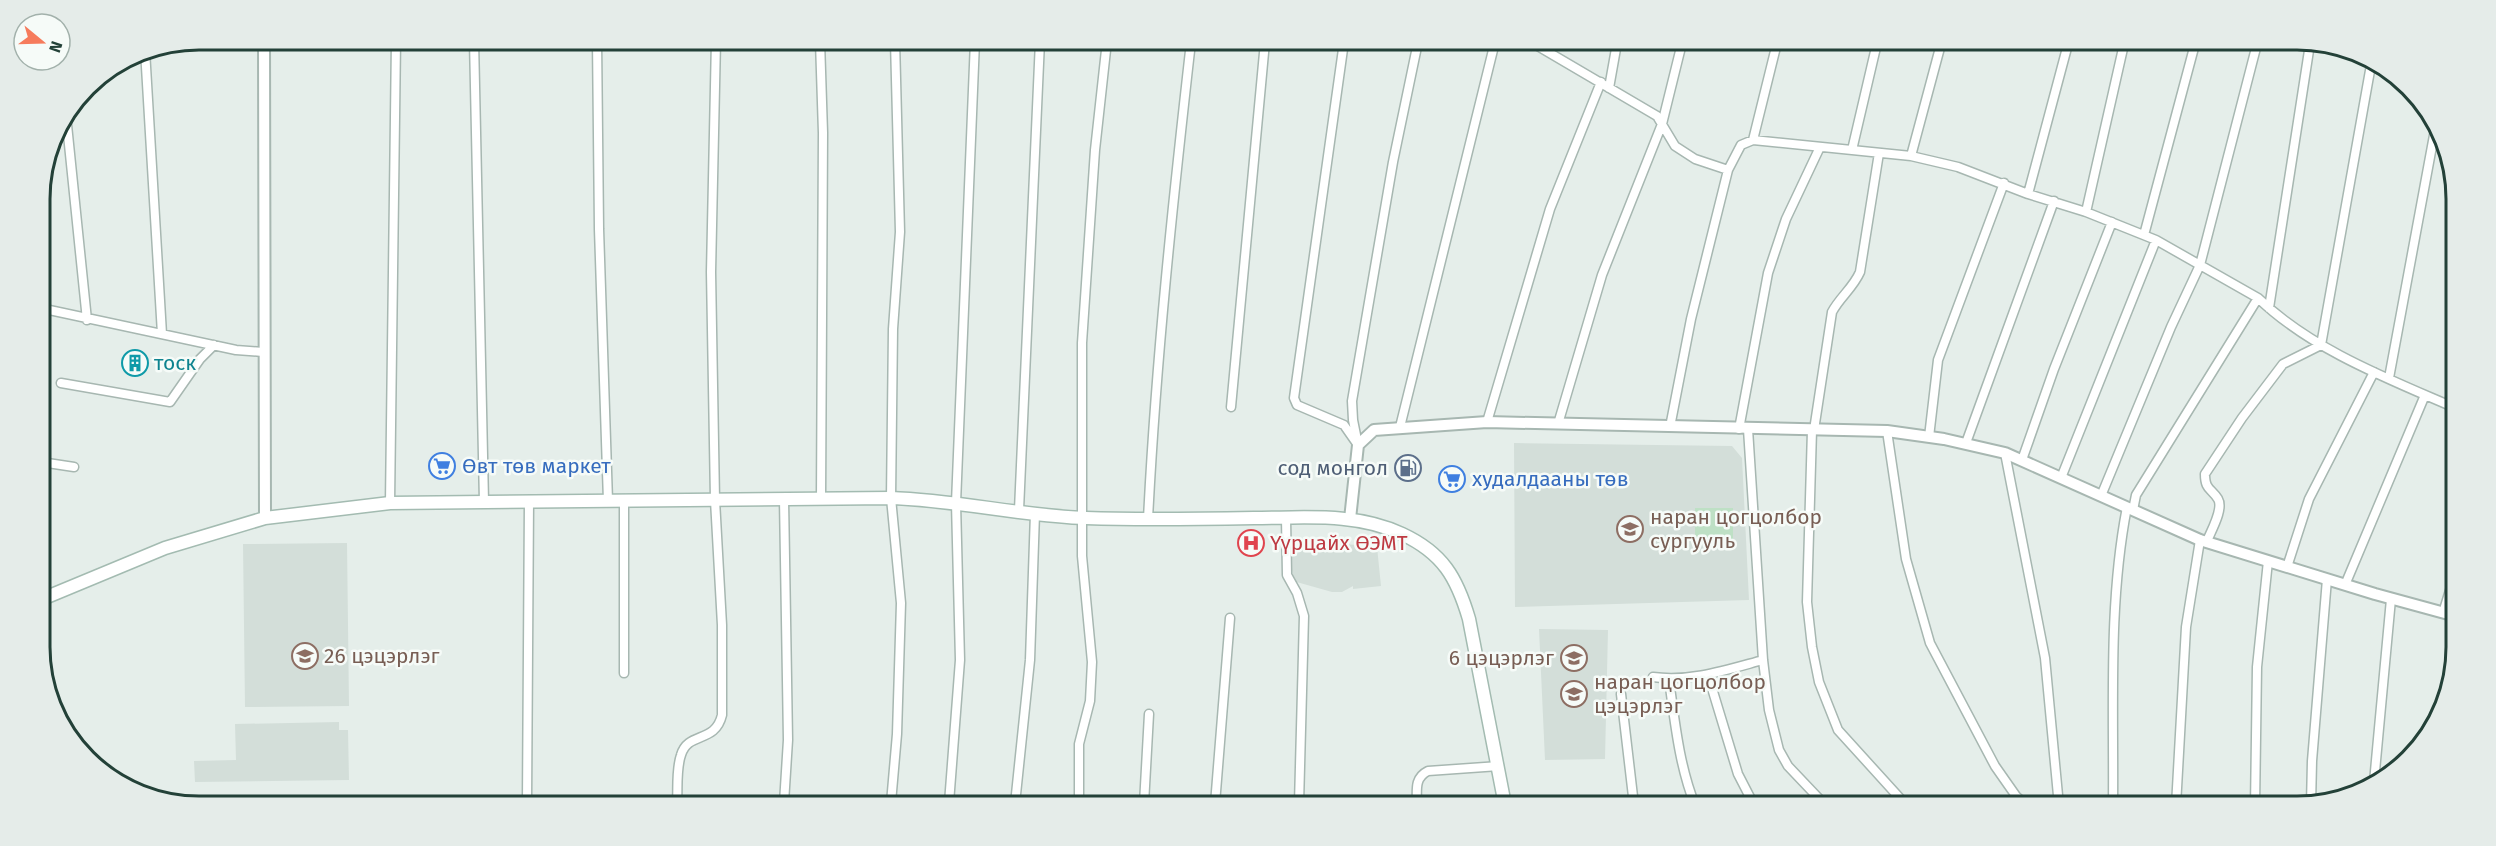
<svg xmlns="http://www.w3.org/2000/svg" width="2496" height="846" font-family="'Fira Sans',sans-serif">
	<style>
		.built { fill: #d3ded9 }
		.pitch { fill: #bee0c5 }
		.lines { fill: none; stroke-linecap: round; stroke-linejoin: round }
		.minor-casing { stroke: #a7b7b1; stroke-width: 11 }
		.tertiary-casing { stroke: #a7b7b1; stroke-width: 14 }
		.secondary-casing { stroke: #a3bbb1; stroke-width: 15 }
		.minor { stroke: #fff; stroke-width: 8 }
		.tertiary { stroke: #fff; stroke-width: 10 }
		.secondary { stroke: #fff; stroke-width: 12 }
		.labels { text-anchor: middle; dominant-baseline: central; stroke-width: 5; stroke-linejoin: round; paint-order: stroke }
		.culture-label { font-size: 21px; fill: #0d838f; stroke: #f6fbf8; text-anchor: start }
		.shop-label { font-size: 21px; fill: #366cbe; stroke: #f6fbf8; text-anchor: start }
		.service-label { font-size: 21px; fill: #4e5e75; stroke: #f6fbf8; text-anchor: end }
		.education-label { font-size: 21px; fill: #785e54; stroke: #f6fbf8; text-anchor: start }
		.health-label { font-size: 21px; fill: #be3a42; stroke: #f6fbf8; text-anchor: start }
		.rim { fill: none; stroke: #234138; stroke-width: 3 }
	</style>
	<rect width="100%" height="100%" fill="#e5eeea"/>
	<path class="built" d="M1514,443L1732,446L1742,458L1749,600L1515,607Z
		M1323,542L1377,547L1381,586L1353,589V586L1342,592H1332L1293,581L1290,549L1322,547Z
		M347,543L349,706L245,707L243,544Z
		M1539,629L1608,630L1605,759L1545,760Z
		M339,722V730H348L349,780L195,782L194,761L236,760L235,724Z"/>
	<path class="pitch" d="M1695,508H1733V542L1695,543Z"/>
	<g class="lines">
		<defs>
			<path id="minor" d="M474,40L484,502
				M597,40L599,229L608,501
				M820,41L823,133L821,499
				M1344,42L1294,398L1297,405L1344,425L1358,445
				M1531,42L1657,116L1675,146L1695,159L1728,170L1741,145L1753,140L1911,156L1958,167L2028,194L2086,212L2156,240L2258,298C2311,349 2386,378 2453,407
				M145,50L162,334
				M1609,88L1617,43
				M66,115L87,320
				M1753,140L1777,43
				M1852,150L1877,43
				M1911,156L1941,44
				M2028,194L2068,44
				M2086,212L2124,44
				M2144,235L2195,44
				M40,308L236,350L263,352
				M2269,308L2310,44
				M2389,378L2435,130
				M61,383L170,402L200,359L214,345
				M2448,405L2453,388
				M1231,407L1265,42
				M1487,422L1550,209L1601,82
				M1558,424L1602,275L1662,124L1682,43
				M1400,427L1495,42
				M1670,427L1691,319L1728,170
				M1739,429L1768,273L1786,219L1820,147
				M1748,429L1763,660L1769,710L1779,750L1788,766L1826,806
				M1812,430L1807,602L1812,647L1819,682L1838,730L1907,806
				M1814,430L1832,312C1840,297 1853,288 1860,272L1879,153
				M1887,431L1906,559L1930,643L1995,766L2016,796L2027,806
				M1929,437L1938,360L2004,183
				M1357,440L1353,420L1352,401L1393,162L1418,42
				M1966,443L2054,201
				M2005,453L2045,658L2059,806
				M2022,460L2054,369L2112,222
				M41,462L74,467
				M2061,478L2156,240
				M2101,496L2171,327L2200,265L2257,44
				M390,503L396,40
				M1019,510L1040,41
				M2133,510L2136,495L2258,298
				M1286,518L1287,575L1297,593L1304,616L1299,804
				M1148,519C1156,360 1173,200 1191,42
				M2207,541C2211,531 2224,509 2218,499C2211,488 2205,490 2205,474L2242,418L2283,364L2321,345L2371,65
				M2287,567L2309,499L2374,372
				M2345,585L2425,395
				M2443,613L2452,584
				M624,673V501
				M1708,675L1738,774L1754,805
				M1653,677C1691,682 1726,670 1763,660
				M1669,680C1675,722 1679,765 1695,805
				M1621,694L1634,805
				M2374,782L2391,599
				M527,802L529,500
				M677,803C678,788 676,769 681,755C688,731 715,744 722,715V625L715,500L711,272L716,40
				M784,803L788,740L784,499
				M891,803L897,734L901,603L891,498L893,329L900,232L895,41
				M949,803L960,660L956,503L975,41
				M1015,804L1030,660L1035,513
				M1079,804V744L1090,701L1092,662L1082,556V343L1095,150L1107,41
				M1144,804L1149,714
				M1215,804L1230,618
				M1417,805C1417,790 1414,778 1428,771L1499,766
				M2311,805L2312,761L2327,579
				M2113,806C2114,707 2108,604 2127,507
				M2176,806L2186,627L2200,540
				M2255,807L2257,667L2268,561"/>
			<path id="tertiary" d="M264,39L265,518
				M1350,519L1358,445L1374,430L1487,422L1887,431L1944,439L2005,453L2200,540L2375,594L2452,615"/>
			<path id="secondary" d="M42,599L165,548L265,518L390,503L891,498C957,500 1021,516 1086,518C1142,520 1198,519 1254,518C1303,518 1356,512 1402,534C1443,553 1457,578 1469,619L1505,805"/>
		</defs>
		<use href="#minor" class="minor-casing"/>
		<use href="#tertiary" class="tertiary-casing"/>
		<use href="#secondary" class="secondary-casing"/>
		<use href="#minor" class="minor"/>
		<use href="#tertiary" class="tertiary"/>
		<use href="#secondary" class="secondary"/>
	</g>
	<defs>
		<symbol id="building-ring" viewBox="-11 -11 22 22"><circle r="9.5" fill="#f6fbf8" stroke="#0f9aa8" stroke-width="1.5"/><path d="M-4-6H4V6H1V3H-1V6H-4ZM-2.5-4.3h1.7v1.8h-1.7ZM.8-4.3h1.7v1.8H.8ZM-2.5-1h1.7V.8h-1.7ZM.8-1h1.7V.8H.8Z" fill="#0f9aa8"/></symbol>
		<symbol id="supermarket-ring" viewBox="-11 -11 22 22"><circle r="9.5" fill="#f6fbf8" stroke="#3f7fe0" stroke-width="1.5"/><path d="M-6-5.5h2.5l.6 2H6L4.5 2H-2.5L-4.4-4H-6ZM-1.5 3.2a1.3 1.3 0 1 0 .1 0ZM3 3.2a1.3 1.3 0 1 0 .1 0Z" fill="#3f7fe0"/></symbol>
		<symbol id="fuel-ring" viewBox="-11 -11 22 22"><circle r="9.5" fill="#f6fbf8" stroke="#5c6f8a" stroke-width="1.5"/><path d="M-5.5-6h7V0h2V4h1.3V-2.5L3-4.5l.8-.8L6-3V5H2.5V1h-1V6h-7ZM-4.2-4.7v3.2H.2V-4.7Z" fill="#5c6f8a"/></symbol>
		<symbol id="school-ring" viewBox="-11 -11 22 22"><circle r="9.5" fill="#f6fbf8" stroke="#8d6e63" stroke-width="1.5"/><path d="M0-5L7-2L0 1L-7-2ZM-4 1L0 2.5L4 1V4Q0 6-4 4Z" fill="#8d6e63"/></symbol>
		<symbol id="hospital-ring" viewBox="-11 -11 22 22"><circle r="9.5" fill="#f6fbf8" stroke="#e0444e" stroke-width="1.5"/><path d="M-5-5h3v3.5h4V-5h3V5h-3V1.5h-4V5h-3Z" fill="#e0444e"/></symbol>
	</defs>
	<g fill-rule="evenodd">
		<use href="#building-ring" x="120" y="348" width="30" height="30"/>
		<use href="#supermarket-ring" x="427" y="451" width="30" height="30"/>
		<use href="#fuel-ring" x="1393" y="453" width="30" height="30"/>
		<use href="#supermarket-ring" x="1437" y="464" width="30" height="30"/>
		<use href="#school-ring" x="1615" y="514" width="30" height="30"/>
		<use href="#hospital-ring" x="1236" y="528" width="30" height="30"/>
		<use href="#school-ring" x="290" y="641" width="30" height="30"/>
		<use href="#school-ring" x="1559" y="643" width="30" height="30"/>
		<use href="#school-ring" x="1559" y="679" width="30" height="30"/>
	</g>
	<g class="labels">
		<g class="culture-label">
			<text x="154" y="363">тоск</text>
		</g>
		<g class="shop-label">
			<text x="462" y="466">Өвт төв маркет</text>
			<text x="1472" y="479">худалдааны төв</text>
		</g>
		<g class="service-label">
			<text x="1388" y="468">сод монгол</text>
		</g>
		<g class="education-label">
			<text x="1650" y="517">наран цогцолбор<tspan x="1650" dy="24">сургууль</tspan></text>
			<text x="324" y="656">26 цэцэрлэг</text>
			<text x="1554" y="658" text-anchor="end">6 цэцэрлэг</text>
			<text x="1594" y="682">наран цогцолбор<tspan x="1594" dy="24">цэцэрлэг</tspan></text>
		</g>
		<g class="health-label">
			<text x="1270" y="543">Үүрцайх ӨЭМТ</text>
		</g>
	</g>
	<path d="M0 0H2496V846H0ZM199 50H2297A149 149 0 0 1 2446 199V647A149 149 0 0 1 2297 796H199A149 149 0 0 1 50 647V199A149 149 0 0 1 199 50Z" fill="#e5ece9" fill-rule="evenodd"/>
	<path class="rim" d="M199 50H2297A149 149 0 0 1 2446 199V647A149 149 0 0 1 2297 796H199A149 149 0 0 1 50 647V199A149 149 0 0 1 199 50Z"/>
	<g transform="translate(42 42) rotate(109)"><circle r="28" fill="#f6fbf8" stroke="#a2b1ab" stroke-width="1.5"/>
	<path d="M0-4.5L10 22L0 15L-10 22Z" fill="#f67b5c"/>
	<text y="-9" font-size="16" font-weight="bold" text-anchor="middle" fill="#234138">N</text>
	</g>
</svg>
